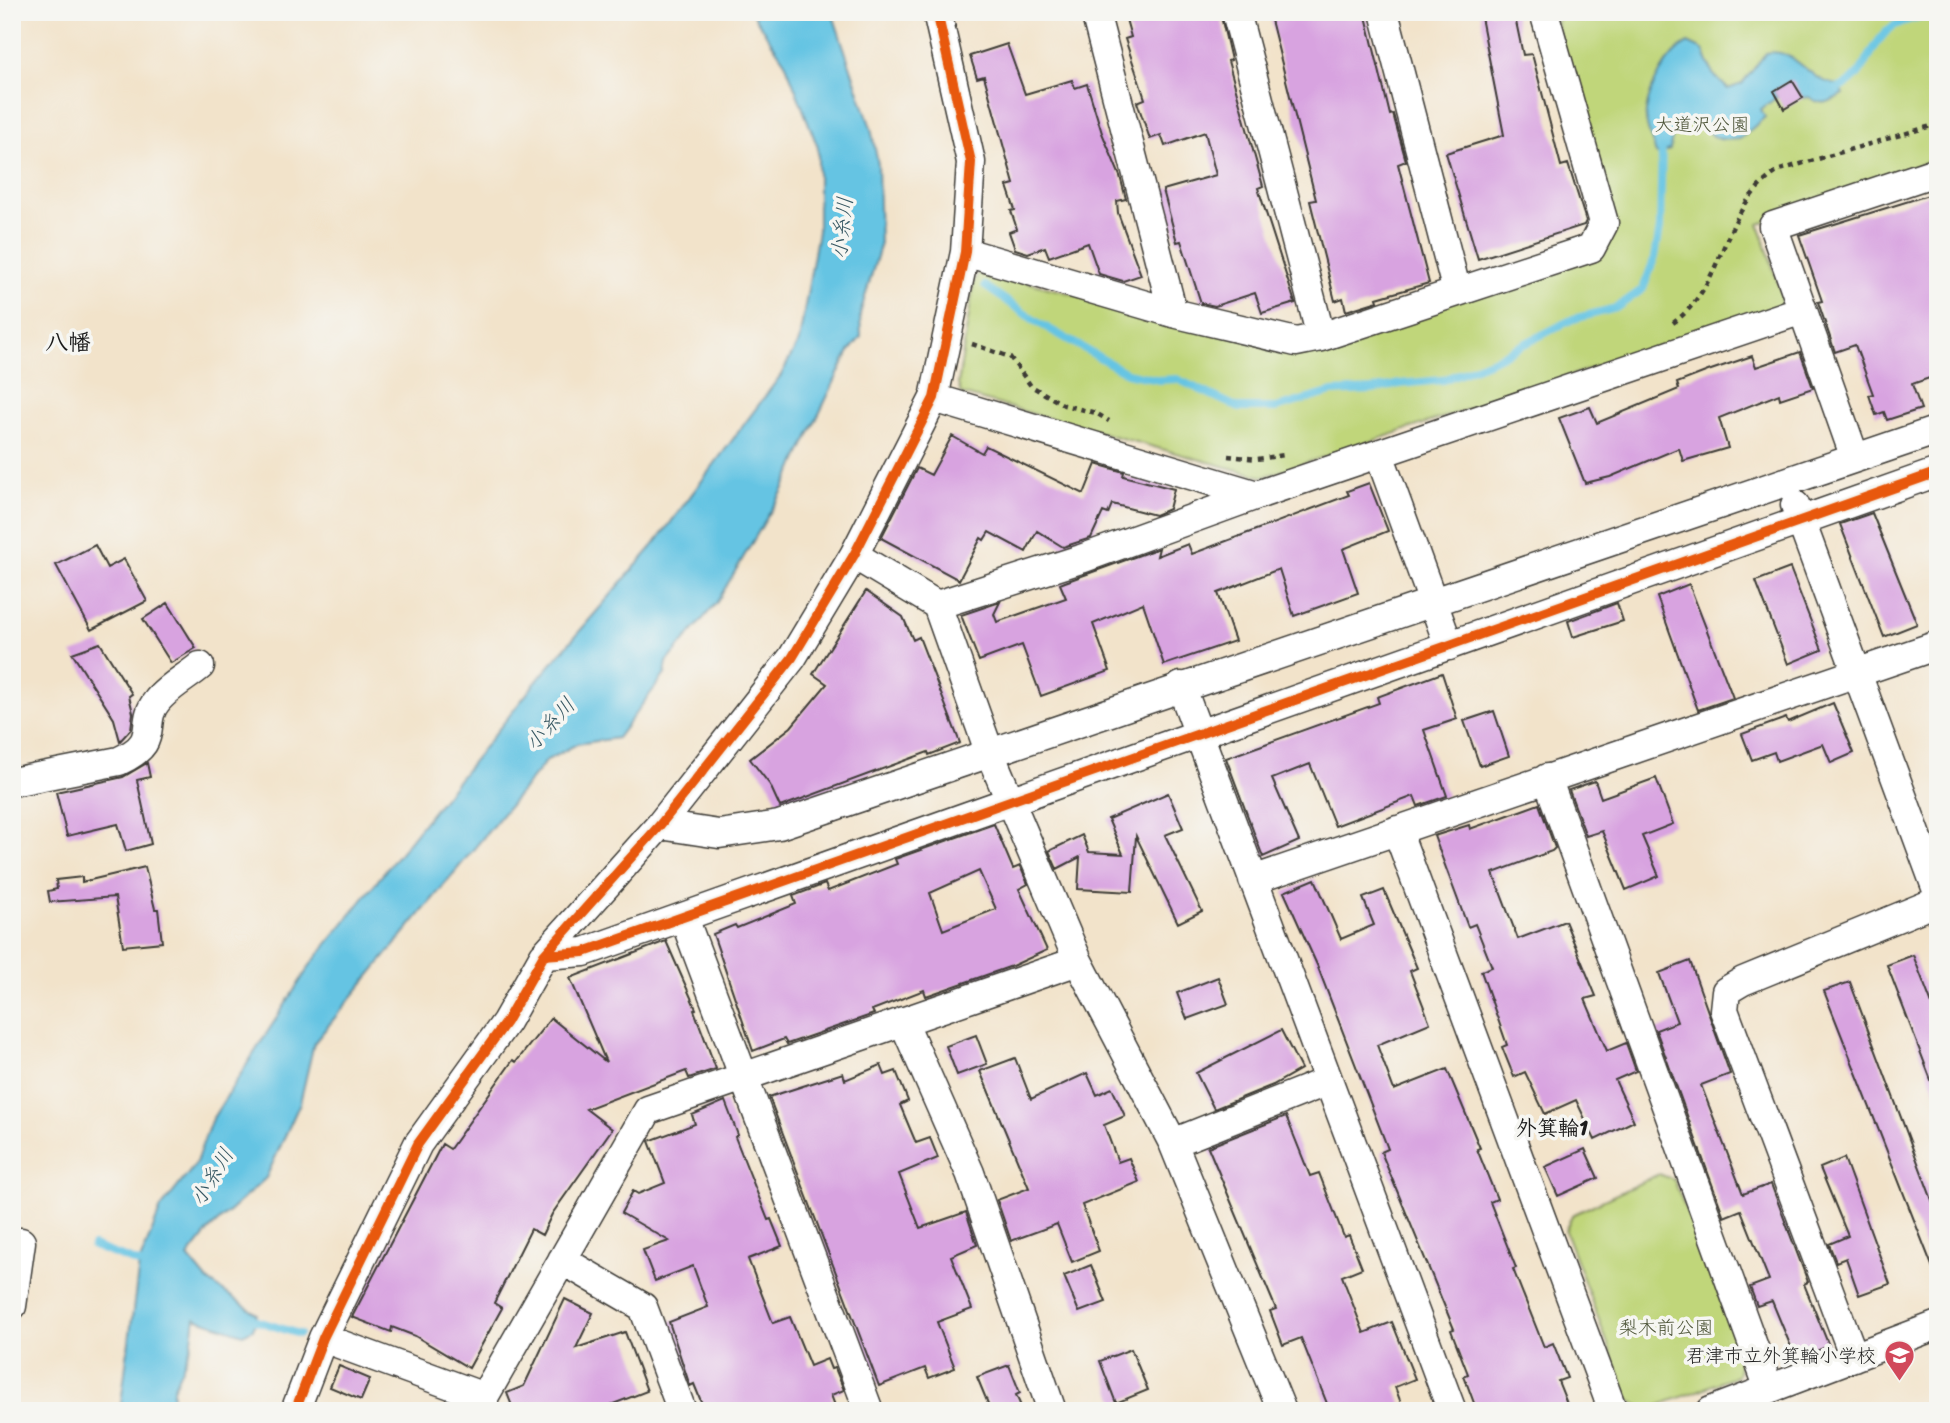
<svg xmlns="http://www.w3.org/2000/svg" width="1950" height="1423" font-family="Sriracha,'Klee One',sans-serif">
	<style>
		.green { fill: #c0d67a; stroke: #6e794b; stroke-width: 2 }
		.water { fill: #65c4e3; stroke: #407080; stroke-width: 2 }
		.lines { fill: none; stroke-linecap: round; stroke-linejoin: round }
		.stream { stroke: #65c4e3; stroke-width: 8 }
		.building { fill: #d8a3e0; fill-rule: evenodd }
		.minor-casing { stroke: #3c3a36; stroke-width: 31 }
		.path { stroke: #3c3a36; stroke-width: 4.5; stroke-dasharray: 5 5; stroke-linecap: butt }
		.minor { stroke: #fff; stroke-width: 28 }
		.cycleway-casing { stroke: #f6f6f2; stroke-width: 15 }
		.cycleway { stroke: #e8590c; stroke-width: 10 }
		.labels { text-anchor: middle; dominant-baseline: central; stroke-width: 7; stroke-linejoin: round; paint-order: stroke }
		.park-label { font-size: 19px; fill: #4d5438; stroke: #f6f6f2 }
		.poi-label { font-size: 19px; fill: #1c1c1c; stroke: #f6f6f2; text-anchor: end }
		.water-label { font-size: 21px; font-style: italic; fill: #365762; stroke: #f6f6f2 }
		.neighbourhood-label { font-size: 21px; font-weight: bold; fill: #1c1c1c; stroke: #f6f6f2 }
		.quarter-label { font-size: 23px; font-weight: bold; fill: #1c1c1c; stroke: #f6f6f2 }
	</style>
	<rect width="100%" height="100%" fill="#f6f6f2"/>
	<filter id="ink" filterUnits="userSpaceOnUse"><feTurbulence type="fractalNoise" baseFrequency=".0143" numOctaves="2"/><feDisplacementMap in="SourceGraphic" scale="14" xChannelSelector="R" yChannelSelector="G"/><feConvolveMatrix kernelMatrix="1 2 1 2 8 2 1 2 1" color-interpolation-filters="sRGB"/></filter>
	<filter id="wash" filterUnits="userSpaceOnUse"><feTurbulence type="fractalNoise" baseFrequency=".00686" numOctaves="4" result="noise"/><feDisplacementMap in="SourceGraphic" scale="28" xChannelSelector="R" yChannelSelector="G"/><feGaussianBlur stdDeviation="1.57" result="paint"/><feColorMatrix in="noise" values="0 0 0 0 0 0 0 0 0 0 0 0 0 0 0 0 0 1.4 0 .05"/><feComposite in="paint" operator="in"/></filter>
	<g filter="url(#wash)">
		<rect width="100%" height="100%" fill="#f2e3ca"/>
		<path class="green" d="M1564,12H1938V158L1759,224L1782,296L1781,306L1263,477L961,394L958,384L974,282L980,270L1297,352L1603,251L1556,21Z
			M1659,1174L1674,1180L1742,1352L1737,1376L1647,1410L1629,1400L1565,1231L1572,1215Z"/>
		<path class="water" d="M751,12H832L871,128L878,164L880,246L860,314L861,337L848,353L782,492L717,602L667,662L665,674L617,738L577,744L547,760L314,1043L300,1103L266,1178L209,1230L188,1257L207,1280L257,1314L253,1329L243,1334L195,1318L191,1346L173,1389L172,1411H120L139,1264L161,1208L195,1165L211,1121L242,1072L311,964L541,676L653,546L781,375L799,341L818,231V148L785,62Z
			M1688,43L1703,50L1713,74L1728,89L1742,84L1766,53C1797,47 1805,80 1838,85L1843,94C1829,102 1823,107 1809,97L1803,98L1791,81L1774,91L1777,97L1761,109L1765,117L1740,139C1733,139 1723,141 1717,138C1710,135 1706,127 1699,125C1679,119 1671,135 1670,150L1656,154C1652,141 1644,123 1646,111C1650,87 1666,54 1688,43Z"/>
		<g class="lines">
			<path class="stream" d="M1832,90C1867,83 1867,45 1892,27C1901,20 1922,17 1933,12
				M985,286L1037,322L1127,373L1159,380L1177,379L1239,408H1276L1332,392L1372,390L1400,384L1443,380L1493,360L1573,319L1616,308L1643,289L1655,257L1660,228L1662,143
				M93,1246L149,1267
				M245,1317L299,1334"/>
		</g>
		<g id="blocks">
			<path class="building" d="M1124,12H1220L1231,60L1228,61L1263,186L1258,188L1295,303L1262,313L1255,293L1215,306L1201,303L1181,241L1177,242L1163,190L1216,175L1205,132L1165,146L1161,135L1150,139L1137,102L1145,99L1125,39L1131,37Z
				M1269,12H1365L1390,115L1393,114L1406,161L1398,164L1429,283L1377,298L1378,301L1346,311L1343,298L1335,301L1310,201L1316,200Z
				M1480,12H1514L1523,55L1532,54L1561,166L1568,164L1586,221L1584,225L1478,259L1446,153L1504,135Z
				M1007,44L1025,94L1072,80L1075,88L1087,84L1102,133L1120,176L1126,199L1117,201L1118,213L1141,275L1123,281L1099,274L1088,243L1049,257L1045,247L1028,253L1015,249L1009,232L1017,229L1011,211L1015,210L1007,186L1014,184L984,76L977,78L970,56Z
				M1792,80L1803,98L1784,109L1774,91Z
				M1938,192V375L1912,384L1921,409L1887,420L1884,412L1876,415L1869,395L1873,394L1855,345L1835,352L1818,302L1822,301L1799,235Z
				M1800,352L1813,388L1780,399L1779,394L1719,418L1728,448L1683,461L1679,448L1610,477L1585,483L1559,418L1590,407L1597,423L1679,389L1677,383L1708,371L1752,356L1756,367Z
				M952,436L982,453L986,446L1084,494L1096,464L1124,472L1123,476L1174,489L1169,509L1155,515L1112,504L1108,514L1103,512L1091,538L1063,547L1037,531L1026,552L989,532L984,540L981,538L959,580L881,538L917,468L931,475Z
				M1369,483L1388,531L1343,549L1358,593L1294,616L1279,569L1218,593L1235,641L1164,665L1143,603L1093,624L1110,671L1041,696L1022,645L979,661L961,615L1000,602L994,614L997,622L1066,598L1060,584L1065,582L1159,548L1157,556L1188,544L1192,554L1349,495L1347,491Z
				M1872,513L1917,624L1884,637L1840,524Z
				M95,545L107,568L124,559L147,601L91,630L56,565Z
				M1790,568L1822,650L1788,664L1756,581Z
				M1689,584L1733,698L1698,710L1657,597Z
				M866,591L903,617L913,640L919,637L960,743L929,755L928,752L780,807L770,785L750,759L791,727L827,684L813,674Z
				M168,603L196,648L171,663L143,619Z
				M1617,603L1623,621L1573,637L1568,621Z
				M100,643L132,694L129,696L133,713L131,729L120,741L114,719L72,653Z
				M1442,673L1457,719L1424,730L1447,796L1418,806L1414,796L1335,826L1310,764L1272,779L1299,841L1263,857L1226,758L1379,703L1377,697Z
				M1833,703L1854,753L1831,763L1823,744L1777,761L1774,752L1752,760L1742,734L1786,718L1788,722Z
				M1494,711L1509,756L1480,766L1464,721Z
				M147,763L150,777L137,780L151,844L126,851L118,824L67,836L56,792L123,777Z
				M1656,778L1673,824L1642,836L1659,876L1626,890L1602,831L1586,836L1569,790L1595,781L1601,798Z
				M1168,793L1183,828L1165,835L1202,911L1178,923L1136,836L1132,892L1078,889L1080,857L1057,869L1049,851L1082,835L1089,852L1123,854L1108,819Z
				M1539,804L1555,848L1552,851L1493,873L1518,939L1565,921L1596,996L1585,999L1607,1051L1626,1043L1636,1071L1615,1080L1634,1121L1595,1140L1576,1100L1545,1114L1525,1072L1514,1077L1502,1047L1507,1045L1481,971L1492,967L1475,924L1468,927L1434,836L1469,825L1470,829Z
				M994,824L1013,869L1020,866L1028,884L1019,889L1047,950L1012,966L926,996L924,990L872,1010L874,1014L787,1044L784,1039L753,1051L713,934L735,925L737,928L796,904L793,896L825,884L828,891L897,864L895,859ZM979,871L996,909L943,930L930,893Z
				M145,867L155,909H158L162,942L123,946L115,897L50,902L48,891L57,889L56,880L82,877V882Z
				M1315,879L1341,939L1374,925L1363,898L1384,890L1417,968L1410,971L1430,1023L1377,1045L1394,1090L1447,1069L1480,1148L1477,1149L1497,1199L1490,1202L1516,1268L1513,1269L1544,1347L1553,1343L1567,1378L1558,1381L1570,1411H1477L1464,1376L1468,1374L1451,1330L1454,1329L1381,1152L1388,1149L1317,965L1284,892Z
				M666,941L696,1009L694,1010L716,1069L689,1078L686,1071L586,1109L612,1129L552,1214L542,1235L531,1229L494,1303L502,1308L469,1368L415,1336L392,1327L391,1332L352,1317L442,1144L450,1149L513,1060L516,1062L551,1018L606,1062L570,978Z
				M1913,955L1938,1020L1936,1093L1887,965Z
				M1690,961L1730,1074L1701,1085L1743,1194L1771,1184L1808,1282L1804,1284L1829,1346L1796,1359L1772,1301L1757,1306L1750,1287L1769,1280L1741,1210L1724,1217L1656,1030L1677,1022L1659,973Z
				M1218,977L1228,1004L1187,1019L1177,993Z
				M1850,982L1938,1216V1281L1824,991Z
				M1281,1030L1301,1069L1273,1085L1214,1109L1196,1073Z
				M976,1035L987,1064L957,1075L946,1046Z
				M1015,1058L1031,1099L1087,1073L1097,1095L1112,1088L1125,1116L1104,1125L1118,1162L1129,1158L1139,1182L1082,1205L1099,1251L1072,1262L1057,1224L1011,1241L997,1200L1029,1188L980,1071Z
				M881,1065L885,1075L896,1071L908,1101L900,1105L916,1143L930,1138L938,1158L899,1174L920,1228L966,1212L977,1245L951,1256L972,1309L937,1322L955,1368L929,1378L925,1368L879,1386L769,1097L843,1073L845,1080Z
				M725,1101L738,1135L735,1137L768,1220L771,1219L782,1246L748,1259L773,1323L790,1317L810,1366L827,1359L831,1369L835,1368L844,1390L831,1395L837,1411H705L694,1384L690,1386L669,1322L708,1307L693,1266L655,1281L643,1250L669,1241L621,1213L633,1191L638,1194L665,1183L649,1141L695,1124L692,1115Z
				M1286,1116L1310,1176L1319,1173L1344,1237L1349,1235L1362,1268L1342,1276L1364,1333L1392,1322L1415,1379L1395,1387L1404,1411H1330L1301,1338L1283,1345L1270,1311L1276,1309L1208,1147Z
				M1585,1149L1598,1178L1558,1196L1545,1167Z
				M1844,1158L1890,1284L1859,1295L1846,1258L1836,1262L1829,1244L1848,1236L1820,1168Z
				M1091,1265L1106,1302L1079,1312L1064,1276Z
				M565,1299L593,1313L576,1348L625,1332L647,1391L595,1411H514L507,1393L524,1386Z
				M1131,1349L1148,1390L1116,1403L1100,1361Z
				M1009,1365L1020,1393L1016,1395L1023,1411H991L977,1377Z
				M339,1366L370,1379L361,1400L330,1387Z"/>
		</g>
	</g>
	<g filter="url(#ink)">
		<use href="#blocks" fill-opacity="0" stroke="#3c3a36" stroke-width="2"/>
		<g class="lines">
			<defs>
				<path id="minor" d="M1095,12L1173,313
					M1236,12L1321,337
					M1384,12L1457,292
					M965,252L1173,313L1296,342L1321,337L1591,248L1604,223L1544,12
					M934,398L1257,495L1802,310
					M1379,454L1449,646
					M1855,458L1773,226L1938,171
					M1795,505L1938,893
					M854,555L937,605L1081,559L1257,495
					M937,605L989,751L1078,961L1173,1143L1282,1411
					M1181,686L1452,1411
					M1547,778L1769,1389
					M12,782L119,761C163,741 138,724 157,701C168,687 187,677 200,666
					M660,825L719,834L779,825L1938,430
					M1397,830L1613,1411
					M1253,880L1938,645
					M684,918L869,1411
					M544,955L584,952L1938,472
					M903,1021L970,1173L1052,1411
					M1173,1143L1328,1081
					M12,1242H21L12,1306
					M562,1260L643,1307L682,1411
					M323,1338L484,1397
					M1854,1357L1724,1010L1726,991L1743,981L1938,901
					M295,1411L323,1338L418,1144L506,1022L544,955L660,825L792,658L854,555L934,398L965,252L971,162L937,12
					M484,1411V1397L648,1110L1078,961
					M1711,1411L1938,1325"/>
			</defs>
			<use href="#minor" class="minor-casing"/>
			<path class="path" d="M1673,323C1728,283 1720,206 1780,170L1938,124
				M972,344L1010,357L1031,386L1064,405L1096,413L1109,421
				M1228,456L1257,459L1285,455"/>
			<use href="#minor" class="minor"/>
			<defs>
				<path id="cycleway" d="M544,955L584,952L1938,472
					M295,1411L323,1338L418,1144L506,1022L544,955L660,825L792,658L854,555L934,398L965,252L971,162L937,12"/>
			</defs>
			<use href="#cycleway" class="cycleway-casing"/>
			<use href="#cycleway" class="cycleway"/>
		</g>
	</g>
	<defs>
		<symbol id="school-pin" viewBox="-11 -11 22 30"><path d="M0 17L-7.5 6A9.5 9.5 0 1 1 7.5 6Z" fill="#d1495b" stroke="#f6f6f2"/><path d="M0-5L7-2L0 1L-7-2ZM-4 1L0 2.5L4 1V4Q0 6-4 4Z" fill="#fff"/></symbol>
	</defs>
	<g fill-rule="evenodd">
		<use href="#school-pin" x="1882" y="1338" width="35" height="47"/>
	</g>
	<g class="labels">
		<g class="park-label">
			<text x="1702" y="124">大道沢公園</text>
			<text x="1666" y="1327">梨木前公園</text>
		</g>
		<g class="poi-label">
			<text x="1876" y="1355">君津市立外箕輪小学校</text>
		</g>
		<g class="water-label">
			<text transform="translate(842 228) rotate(-84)">小糸川</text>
			<text transform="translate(550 724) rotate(-48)">小糸川</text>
			<text transform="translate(212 1177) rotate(-59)">小糸川</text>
		</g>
		<g class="neighbourhood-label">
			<text x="1552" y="1128">外箕輪1</text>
		</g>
		<g class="quarter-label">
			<text x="68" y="342">八幡</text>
		</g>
	</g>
	<rect width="1950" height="1423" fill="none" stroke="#f6f6f2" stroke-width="42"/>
</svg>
